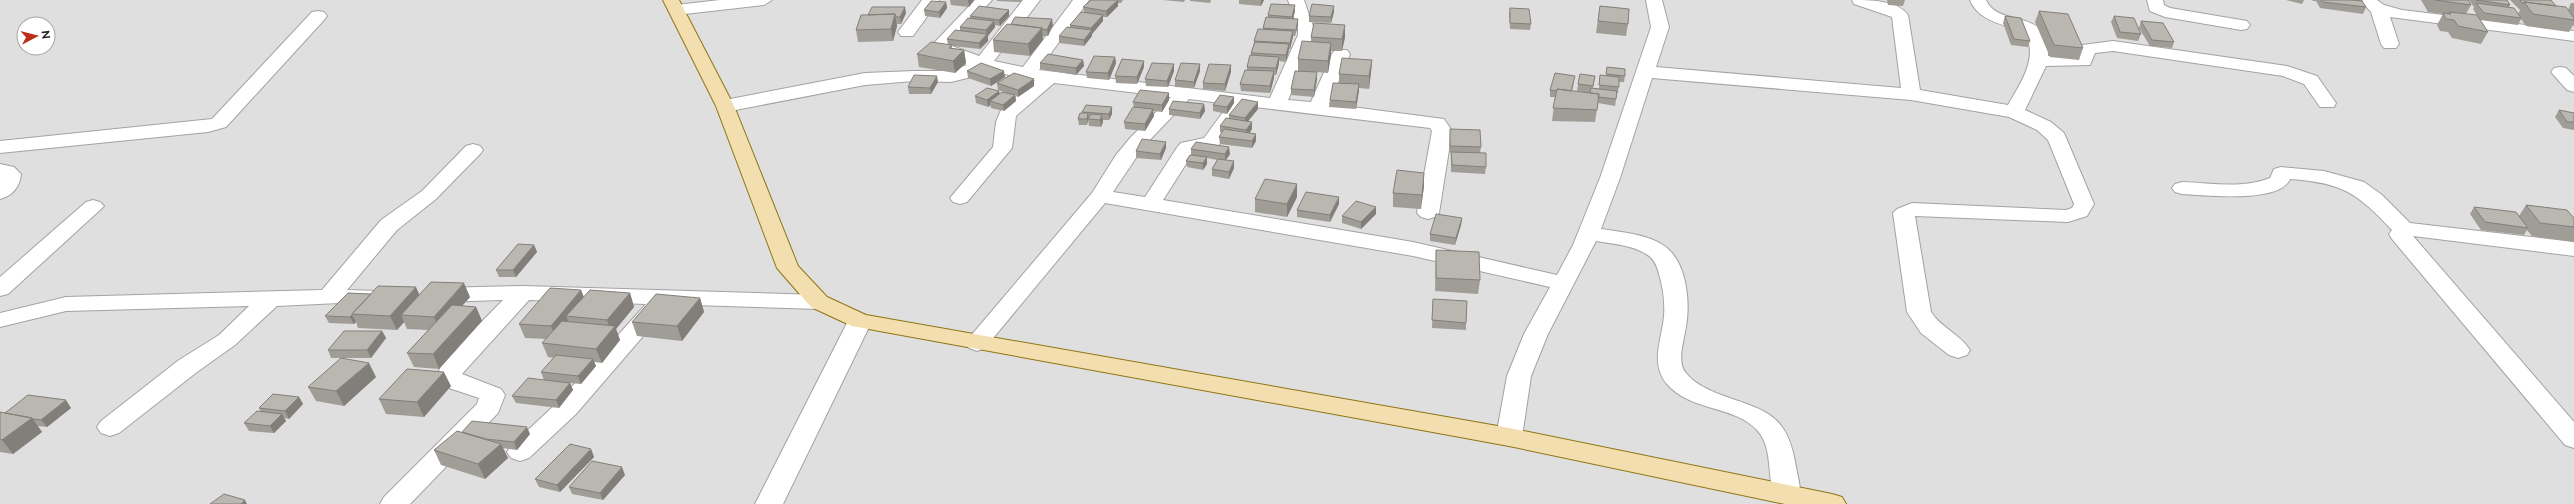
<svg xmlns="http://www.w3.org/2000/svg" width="2574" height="504" font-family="Raleway,sans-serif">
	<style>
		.residential { fill: #e0dfdf; fill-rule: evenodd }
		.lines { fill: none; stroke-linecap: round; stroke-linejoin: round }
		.minor-casing { stroke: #a3a3a3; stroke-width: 2 }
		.major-casing { stroke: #8e7512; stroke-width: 2 }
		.minor { fill: #fff; fill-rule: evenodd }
		.major { fill: #f2deae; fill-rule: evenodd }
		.wall { fill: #a09d97 }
		.shaded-wall { fill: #827f7b }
		.building { fill: #bab6b0; stroke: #827f7b }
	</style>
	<rect width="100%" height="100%" fill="#f1efea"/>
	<path class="residential" d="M0,0H2574V504H0ZM24,24H48V48H24Z"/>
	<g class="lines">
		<defs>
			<path id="minor" d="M720,0H772L764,5L676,15L668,10L676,5Z
				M922,0H939L913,36H901L898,32Z
				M975,0H992L952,44V46L979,56L1023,0H1040L994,61L1023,67L1073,0H1089L1039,70L1270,98L1298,35V29L1288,0H1304L1316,35L1288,100L1311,102L1332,54L1335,50H1347L1350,54L1329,104L1444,119L1452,131L1439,213L1435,217L1428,219L1421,217L1417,213L1432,131L1430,128L1246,106L1218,146L1193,153L1163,200L1413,242L1557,275L1573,245L1600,178L1651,27L1646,0H1662L1669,27L1656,67L1901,88L1892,17L1854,4L1852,0C1870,0 1897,0 1908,15L1920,90L2008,105C2020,84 2040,56 2024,32C2004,24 1979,22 1970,0H1986C1999,29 2050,6 2048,56H2077L2082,45L2113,41L2287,66L2317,76L2336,103L2334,107H2320L2304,84L2283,76L2113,51L2095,53L2090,65L2046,66L2025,110L2051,122L2064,133L2094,204L2087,216L2068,222L1915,216L1931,312C1941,328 1960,334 1970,350L1967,355L1958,358L1949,355L1921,333L1907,312L1893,213L1897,209L1912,203L2066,210L2072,208L2074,204L2048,140L2037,130L2009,117L1911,100L1652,78L1620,178L1601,229C1621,232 1646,234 1663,245C1688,261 1691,306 1685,332C1683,344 1677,363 1686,373C1694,383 1705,388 1716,393C1763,411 1787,410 1796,467C1798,479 1803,491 1797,502L1790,504L1777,502C1765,480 1775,450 1757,430C1734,405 1690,412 1666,383C1650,362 1662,339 1664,316C1665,302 1663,287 1659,274C1657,266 1654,258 1646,254C1632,245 1613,244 1596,241L1548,334L1531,376L1522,437L1518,443L1509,446L1500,443L1496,437L1507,376L1524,334L1550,287L1413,256L1105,203L985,348L977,351L969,348L965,343L969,338L1092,193L1116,155L1130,138L1171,97L1054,83L1016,116L1012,148L967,202L960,204L953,202L950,198L993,147L996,122L1001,110L1035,80L984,70L971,77L951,82L914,81L865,85L725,112L718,110L716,106L718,102L725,100L865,73L914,71H950L967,65L938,53L934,43ZM1189,99L1229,104L1204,138L1181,143L1178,146L1145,197L1113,192L1144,146Z
				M2147,0H2163L2164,5L2170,8L2241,20L2247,21L2250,25L2247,29L2241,30L2165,17L2150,11Z
				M2360,0H2377L2384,5L2402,10L2574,31V41L2390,17L2399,44L2396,48H2384L2381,44L2371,12Z
				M318,11L324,12L327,16L324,20L226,127L208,132L0,153V141L212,119L312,12Z
				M2560,67L2566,68L2574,76V92L2567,90L2551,72L2554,68Z
				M473,144L480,146L483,150L480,154L436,199L397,230L347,290L381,291L384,296L381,301L277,306L235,345L197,372L119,433L110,436L101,433L97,427L101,421L179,360L219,335L249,306L66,311L0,327V313L66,297L322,290L381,220L422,191L466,146Z
				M0,164L14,167L21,174C20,187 12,196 0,199Z
				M2281,167L2324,171L2364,182L2382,195L2410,223L2574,242V256L2413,236L2574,422V448L2565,445L2392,239L2389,234L2392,230C2356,192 2343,183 2290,179C2280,204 2204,195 2182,194L2175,192L2172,188L2175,184L2182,182C2211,183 2242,189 2270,178L2274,169Z
				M93,200L100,202L104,206L100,210L8,294L0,296V277L86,202Z
				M523,286L819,295L827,297L831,302L827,307L819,309L664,304L667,308L663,313L576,414L529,458L520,461L511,458L507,452L511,446L558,402L646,304L529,300L462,374L501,389L505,395L498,413L410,504H380L384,497L477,404L479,398L449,388L437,375L444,360L503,300L439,302L431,300L428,295L431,290L439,288Z
				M860,314L868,316L872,321L783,504H755L848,321L852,316Z"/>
			<path id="major" d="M663,0H679L734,106L798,266L827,297L866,315L1509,428L1832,494L1842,497L1846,504H1785L1509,446L852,326L811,307L777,268L716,106Z"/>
		</defs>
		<use href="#minor" class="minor-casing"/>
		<use href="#major" class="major-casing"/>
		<use href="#minor" class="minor"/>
		<use href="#major" class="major"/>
	</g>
	<path class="wall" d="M950,0H974L969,7L951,5Z
		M997,0H1022L1020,2L997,1Z
		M1091,0H1123L1121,3H1118V6L1107,17H1103V21L1092,34V36L1084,46L1059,43V36L1070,27V25L1084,12L1083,7Z
		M1163,0H1185L1184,2Z
		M1190,0H1211L1210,3L1190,1Z
		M1239,0H1264L1261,6L1239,4Z
		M1887,0H1905L1903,6L1888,5Z
		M2286,0H2304L2302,4Z
		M2312,0H2363L2362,2L2366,7L2363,14L2320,8L2316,1H2313Z
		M2421,0H2468L2471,5L2466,14L2488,32L2481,44L2452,38L2448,32L2440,31L2437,25L2443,14L2428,12Z
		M2469,0H2507L2510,5L2509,7L2518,14L2520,10L2510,0H2551L2556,6L2568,10L2571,3H2574V27L2573,25L2569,32L2526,26L2521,19L2518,25L2480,20L2473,9L2474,7L2473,6Z
		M946,2L947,8L940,18L925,16L924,10Z
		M1600,6L1628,24L1626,36L1596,33Z
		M1510,8L1531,24L1530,30L1510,29L1509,14Z
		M1009,10V16L1000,26L995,25V27L988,36V41L980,49L952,46V48L964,50L966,63L955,73L919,67L917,54L948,45L947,39L960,31V27L970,18V16Z
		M1295,11L1293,19L1298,25L1295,36H1293L1290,49H1289L1286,62L1279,61L1276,75H1274V78L1270,93L1241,91L1240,84L1247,70V67L1251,56V53L1254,43V41L1263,29V28L1268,17V15Z
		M2039,11L2083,48L2079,60L2050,57L2035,22Z
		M1334,12L1331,23L1309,22V16Z
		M906,13L901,24H897V26L893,41L858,42L856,30Z
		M2005,16L2030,41L2028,47L2011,45L2003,23Z
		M2114,16L2141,34L2138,41L2117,38L2111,22Z
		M2141,21L2174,42L2172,48L2150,46L2139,28Z
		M1011,24L1053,25L1048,36H1043V40L1030,56L994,52L993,40Z
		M1311,37H1345L1342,51H1331V55L1328,73L1317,72V79L1314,97L1291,95V89L1298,71V59L1311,41Z
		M1115,57L1116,63L1109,80L1087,78L1086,72Z
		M1083,60L1084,66L1076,75L1040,69V63Z
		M1372,60L1371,72L1369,89L1359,88L1356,109L1329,107L1330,100L1339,83V74Z
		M1144,61V67L1137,84L1116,83L1115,76Z
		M1174,64V71L1168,87L1146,86L1145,79Z
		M1231,65V72L1225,91L1203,89V83Z
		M1607,67L1625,76L1624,82H1619L1618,93H1617L1615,106L1598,103L1595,122L1552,121L1555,97H1550V90L1574,83L1572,91L1590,93L1577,91L1578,84L1595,76L1593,88L1599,89L1600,75L1606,76Z
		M967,71L1005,77L991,86L968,78Z
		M1200,71L1194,88L1175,87V80Z
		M938,82L931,94H909L908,87Z
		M997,83L1034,86L1018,97L1015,95L1016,101L1004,111L991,108L990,105L988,107L976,103L975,96L999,91L1000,94L1007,93L998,90Z
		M1169,93V100L1162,112L1153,111L1154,116L1145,131L1125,129L1124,122L1134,107L1133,102Z
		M1234,97V103L1227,114L1213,111V105Z
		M1204,104L1205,111L1200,119L1169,115V109Z
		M1112,107V114L1109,120H1103V122L1101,127L1089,126L1088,119L1087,125H1079L1078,119L1082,113V112Z
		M1258,109L1248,121L1252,129L1249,133L1256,134V141L1252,148L1220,144L1219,137L1222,133L1220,132V126L1229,118V115Z
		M2559,110L2574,113V130L2563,128L2555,117Z
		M1450,129L1481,147L1480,153L1486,167L1485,174L1451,172V152H1449Z
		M1166,148L1161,160L1136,158V151Z
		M1191,149L1230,154L1226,160L1234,168L1229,179L1212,176V169L1217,160L1207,158V164L1203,170L1187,167L1186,161L1191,155Z
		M1424,186L1421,209L1393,207V193Z
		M1297,197L1287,217L1255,212V199Z
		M1339,204L1330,222L1297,217V210Z
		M2526,205L2574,218V242L2532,236L2527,230L2524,235L2481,230L2470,214L2474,207L2519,216Z
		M1376,214L1361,229L1342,223V216Z
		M1462,218L1461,225L1455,245L1430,241V234Z
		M534,245L537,252L516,277H499L496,270Z
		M1436,250L1480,280L1478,294L1435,291Z
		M581,290L584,297L630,293L634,307L616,329L620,340L602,363L594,362L596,366L581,384L570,383L573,390L559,408L516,403L512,396L544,380L541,372L554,358L548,357L542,343L546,339L525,338L519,324Z
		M419,295L470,297L462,306L476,307L482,321L439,369L414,367L407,353L428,330L407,329L404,322L397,330L358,328L356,322L354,324L329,323L325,316Z
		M700,298L704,312L682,341L637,336L632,322Z
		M1433,299L1466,323V330L1432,328Z
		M382,331L386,338L371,358H331L328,350Z
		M376,377L344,406L316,401L308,387Z
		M451,386L424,417L386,414L379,399Z
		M299,397L303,404L289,419L284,418L286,421L274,433L249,431L244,423L261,412L259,408Z
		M71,408L47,427L38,426L42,432L13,454L0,452V412L5,413Z
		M462,432L530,434L517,450L503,448L508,458L485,479L441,465L434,450Z
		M591,449L594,457L560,492L539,487L535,479Z
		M625,475L603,500L572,494L569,487Z"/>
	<path class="shaded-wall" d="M968,0H974L969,7L968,1Z
		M1118,0V6L1107,17L1106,11Z
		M1261,0H1264L1261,6Z
		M946,2L947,8L940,18L939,12Z
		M1295,5V11L1292,23V17Z
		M1334,6V12L1331,23V17Z
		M905,7L906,13L901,24L900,17Z
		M1009,10V16L1000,26L999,20Z
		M895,14L897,26L893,41L891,29Z
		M1103,15V21L1092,34V36L1084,46V40L1091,30V28Z
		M1052,19L1053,25L1048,36L1047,30Z
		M1298,19V25L1295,36L1296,30Z
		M994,21L995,27L988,36V41L980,49L979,43L987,35L986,30Z
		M1345,25V37L1342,51V39Z
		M1042,28L1043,40L1030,56L1028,44Z
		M1293,31V37L1290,49V43Z
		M1331,43V55L1328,73V61Z
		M1289,44V50L1286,62V55Z
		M964,50L966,63L955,73L953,61Z
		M1115,57L1116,63L1109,80L1108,73Z
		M1279,57V64L1276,75V68Z
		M1083,60L1084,66L1076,75V68Z
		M1372,60L1371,72L1369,89V76Z
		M1144,61V67L1137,84V77Z
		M1174,64V71L1168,87L1167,81Z
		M1200,64V71L1194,88V82Z
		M1231,65V72L1225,91V84Z
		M1004,71L1005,77L991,86L990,79Z
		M1274,71V78L1270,93V86Z
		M1317,72V79L1314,97V90Z
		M937,76L938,82L931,94L930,88Z
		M1034,79V86L1018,97V90Z
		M1359,84V91L1356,109V102Z
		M999,91L1000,98L990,101V105L988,107L987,100Z
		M1169,93V100L1162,112V105Z
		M1015,95L1016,101L1004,111L1003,105Z
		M1234,97V103L1227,114V107Z
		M1258,102V109L1245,125V118Z
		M1204,104L1205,111L1200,119V113Z
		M1112,107V114L1109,120V114Z
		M1153,109L1154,116L1145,131V124Z
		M1088,113V120L1087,125V119Z
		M1102,115L1103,122L1101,127L1100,120Z
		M1252,122V129L1247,137L1246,130Z
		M1256,134V141L1252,148V141Z
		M1166,142V148L1161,160L1160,154Z
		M1229,147L1230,154L1225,161V154Z
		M1207,157V164L1203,170V163Z
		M1234,161V168L1229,179V172Z
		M1424,173V186L1421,209L1422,195Z
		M1297,184V197L1287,217V204Z
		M1339,197V204L1330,222V215Z
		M1376,207V214L1361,229V222Z
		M1462,218L1461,225L1455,245L1456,238Z
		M534,245L537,252L516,277L513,270Z
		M464,283L470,297L440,331L434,317Z
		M416,287L422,301L401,315L404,322L397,330L390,316Z
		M581,290L586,304L566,316L570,325L557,340L551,326Z
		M630,293L634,307L616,329L620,340L602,363L596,349L611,331L607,320Z
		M700,298L704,312L682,341L677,326Z
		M476,307L482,321L439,369L433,354Z
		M352,315L356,322L354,324L350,317Z
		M382,331L386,338L371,358L367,350Z
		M593,359L596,366L581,384L578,376Z
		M369,363L376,377L344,406L336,391Z
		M444,372L451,386L424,417L417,402Z
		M570,383L573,390L559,408L556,400Z
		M299,397L303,404L289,419L285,411Z
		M66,400L71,408L47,427L41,420Z
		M282,414L286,421L274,433L270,426Z
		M32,418L42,432L13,454L2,440Z
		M527,427L530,434L517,450L514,442Z
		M501,444L508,458L485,479L478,464Z
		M591,449L594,457L560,492L557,485Z
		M622,467L625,475L603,500L600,493Z
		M245,500L247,504H241Z"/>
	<path class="building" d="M1091,0H1118L1106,11L1083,7Z
		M2321,0H2352L2362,1L2366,7L2323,2Z
		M2435,0H2468L2471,5Z
		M2476,0H2507L2510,5Z
		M2520,0H2551L2556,6L2524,2L2523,4Z
		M931,1L946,2L939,12L924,10Z
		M2524,2L2566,7L2574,18V20L2533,14Z
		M2476,3L2514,8L2521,18L2484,13Z
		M1271,4L1295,5L1292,17L1268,15Z
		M1312,4L1334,6L1331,17L1309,16Z
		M979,6L1009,10L999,20L970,16Z
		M1600,6L1629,9L1628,24L1598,21Z
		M872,7H905L900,17H896L895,14L868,15Z
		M1510,8L1529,9L1531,24L1510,23Z
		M2039,11L2068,14L2083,48L2054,45Z
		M1081,12L1103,15L1091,28L1070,25Z
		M2449,12L2477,15L2488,32L2458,26L2454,20L2446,19L2443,13L2451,14Z
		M895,14L891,29L856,30L861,15Z
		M2005,16L2021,18L2030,41L2014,39Z
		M2114,16L2134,18L2141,34L2120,32Z
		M1015,17L1052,19L1047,30L1042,29V28L1011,24Z
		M1266,17L1298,19L1296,30L1263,28Z
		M968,18L994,21L986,30L960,27Z
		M2141,21L2163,23L2174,42L2152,40Z
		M1314,23L1345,25L1342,39L1311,37Z
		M1007,24L1042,28L1028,44L993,40Z
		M1067,27L1092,30L1084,40L1059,36Z
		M1258,29L1293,31L1290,43L1254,41Z
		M955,30L987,34L979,43L947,39Z
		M1302,41L1331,43L1328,61L1298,59Z
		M931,42L952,45L949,48L964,50L953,61L917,54Z
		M1255,42L1289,44L1286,55L1251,53Z
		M1048,54L1083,60L1076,68L1040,63Z
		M1250,55L1279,57L1276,68L1247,67Z
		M1094,56L1115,57L1108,73L1086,72Z
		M1342,58L1372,60L1369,76L1339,74Z
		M1122,59L1144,61L1137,77L1115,76Z
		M981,63L1004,71L990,79L967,71Z
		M1152,63L1174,64L1167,81L1145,79Z
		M1181,63L1200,64L1194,82L1175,80Z
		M1209,64L1231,65L1225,84L1203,83Z
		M1607,67L1625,69V76L1606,74Z
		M1245,70L1274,71L1270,86L1240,84Z
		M1295,71L1317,72L1314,90L1291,89Z
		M1014,73L1034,79L1018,90L997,83Z
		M1555,73L1575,76L1571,91L1557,89L1556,91L1550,90Z
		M1580,74L1595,76L1593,86L1578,84Z
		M914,75L937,76L930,88L908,87Z
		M1600,75L1619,77V87L1599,85Z
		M1333,83L1359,84L1356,102L1330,100Z
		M987,88L999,91L987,100L975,96Z
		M1591,88L1617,91L1616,99L1598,97L1599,94L1590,93Z
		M1557,89L1599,94L1597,110L1553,108Z
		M1140,90L1169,93L1162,105L1133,102Z
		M1002,92L1015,95L1003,105L990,101Z
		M1220,95L1234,97L1227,107L1213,105Z
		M1242,99L1258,102L1245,118L1229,115Z
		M1173,101L1204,104L1200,113L1169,109Z
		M1086,105L1112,107L1109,114L1082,112Z
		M1133,107L1153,109L1145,124L1124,122Z
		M2559,110L2574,113V122H2567Z
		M1080,113H1088L1087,119H1078Z
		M1091,114L1102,115L1100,120L1088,119Z
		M1226,118L1252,122L1246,130L1220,126Z
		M1224,129L1256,134L1252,141L1219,137Z
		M1450,129L1480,130L1481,147L1450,146Z
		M1142,139L1166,142L1160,154L1136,151Z
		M1196,142L1229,147L1225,154L1191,149Z
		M1451,152L1486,153V167L1452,165Z
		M1190,155L1207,157L1203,163L1186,161Z
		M1218,159L1234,161L1229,172L1212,169Z
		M1397,170L1424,173L1422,195L1393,193Z
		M1265,179L1297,184L1287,204L1255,199Z
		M1306,192L1339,197L1330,215L1297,210Z
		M1356,201L1376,207L1361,222L1342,216Z
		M2526,205L2567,210L2574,218V227L2540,223Z
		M2474,207L2516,212L2528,228L2485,222Z
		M1436,214L1462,218L1456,238L1430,234Z
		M518,244L534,245L513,270H496Z
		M1436,250L1479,252L1480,280L1436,278Z
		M431,282L464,283L434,317L401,315Z
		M378,286L416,287L390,316L352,314Z
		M550,288L581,290L551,326L519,324Z
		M590,290L630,293L607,320L566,316Z
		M348,293L371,294L352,314V315L350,317L325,316Z
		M656,294L700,298L677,326L632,322Z
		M1433,299L1467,301L1466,323L1432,320Z
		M452,305L476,307L433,354L407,353Z
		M562,321L615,326L596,349L542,343Z
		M344,331H382L367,350H328Z
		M556,355L593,359L578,376L541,372Z
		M341,358L369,363L336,391L308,387Z
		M407,369L444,372L417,402L379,399Z
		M528,378L570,383L556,400L512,396Z
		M273,394L299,397L285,411L259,408Z
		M28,395L66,400L41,420L33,419L32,418L5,413Z
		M257,411L282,414L270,426L244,423Z
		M0,412L32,418L2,440L0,439Z
		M472,421L527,427L514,442L486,439L462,432Z
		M457,431L501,444L478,464L434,450Z
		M570,444L591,449L557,485L535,479Z
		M592,461L622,467L600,493L569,487Z
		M224,494L245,500L241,504H210Z"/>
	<g transform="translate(36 36) rotate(83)"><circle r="19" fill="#ffffff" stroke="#a7a7a7"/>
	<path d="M0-3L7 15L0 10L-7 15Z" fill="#bc2e18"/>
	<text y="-6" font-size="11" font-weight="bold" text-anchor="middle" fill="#222222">N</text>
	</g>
</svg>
